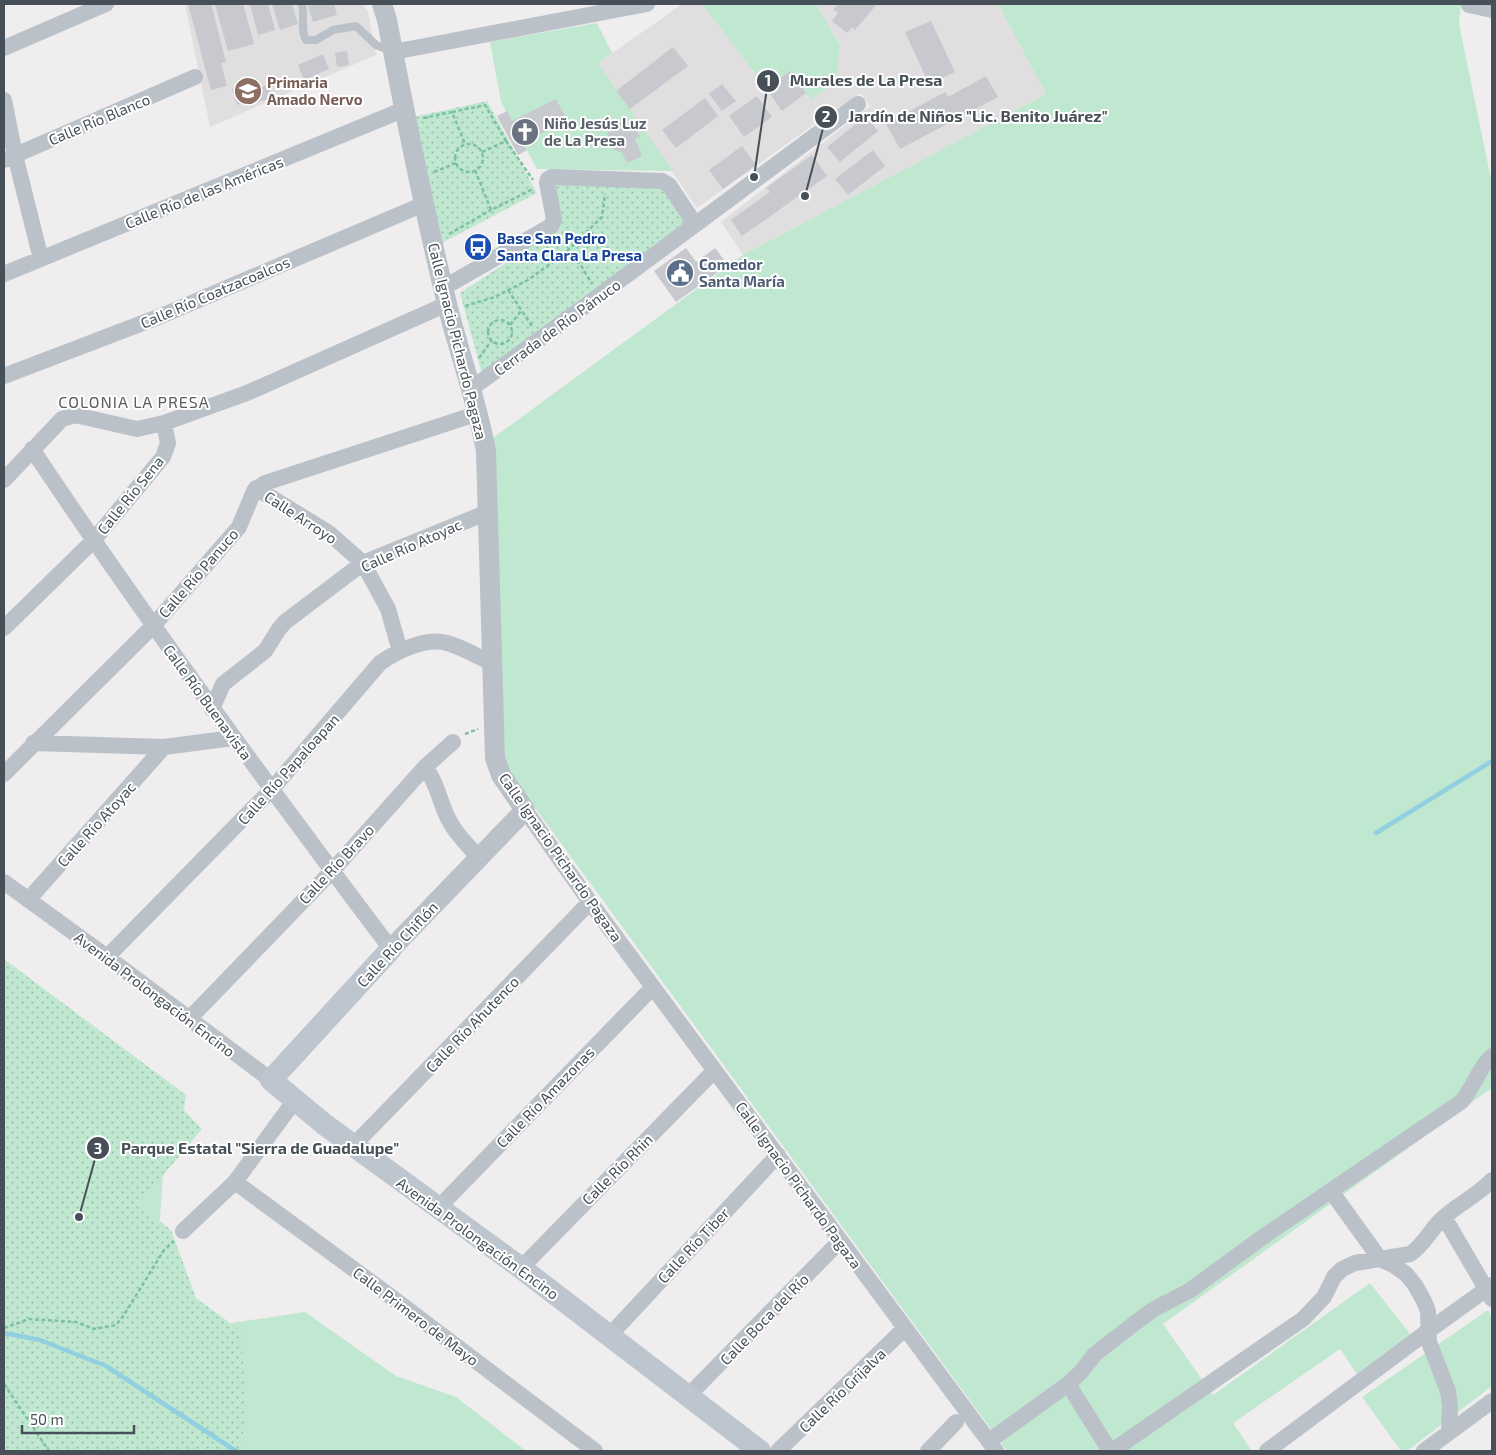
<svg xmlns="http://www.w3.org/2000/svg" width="1496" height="1455" font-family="'Exo 2',sans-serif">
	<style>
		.education { fill: #e0dede }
		.grass { fill: #c0e8d0 }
		.park { fill: url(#park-dots) }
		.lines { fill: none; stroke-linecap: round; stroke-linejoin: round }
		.stream { stroke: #92cfe0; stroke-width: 4.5 }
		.building { fill: #c7c9cf }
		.path { stroke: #7cc2a0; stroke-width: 2.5; stroke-dasharray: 4 2.5; stroke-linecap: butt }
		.service { stroke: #bac1c8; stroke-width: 8 }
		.minor { stroke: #bac1c8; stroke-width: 16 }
		.tertiary { stroke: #bac1c8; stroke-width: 20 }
		.secondary { stroke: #bdc5cf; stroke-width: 22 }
		.labels { text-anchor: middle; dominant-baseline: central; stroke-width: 4; stroke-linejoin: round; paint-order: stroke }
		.education-label { font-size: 15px; font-weight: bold; fill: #785e54; stroke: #fff; text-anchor: start }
		.street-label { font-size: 15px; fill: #475058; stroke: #fff }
		.worship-label { font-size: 15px; font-weight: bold; fill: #5b616d; stroke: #fff; text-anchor: start }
		.transit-label { font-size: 15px; font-weight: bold; fill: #164399; stroke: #fff; text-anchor: start }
		.service-label { font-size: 15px; font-weight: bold; fill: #4e5e75; stroke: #fff; text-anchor: start }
		.neighbourhood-label { font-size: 16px; letter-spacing: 1px; fill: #5a5d61; stroke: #fff }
		.leader { fill: none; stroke: #475058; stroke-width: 2 }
		.callout-dot { fill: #475058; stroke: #fff; stroke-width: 2 }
		.mark-label { font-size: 15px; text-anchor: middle; font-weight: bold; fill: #fff }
		.callout-label { font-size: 16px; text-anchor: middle; font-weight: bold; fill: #475058; stroke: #fff; stroke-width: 4; stroke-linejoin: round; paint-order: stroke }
	</style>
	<defs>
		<pattern id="park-dots" width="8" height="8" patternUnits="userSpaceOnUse" patternTransform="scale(1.25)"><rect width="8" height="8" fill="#c0e8d0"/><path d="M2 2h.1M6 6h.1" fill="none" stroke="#9ebeac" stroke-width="1.8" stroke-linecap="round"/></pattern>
	</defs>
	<rect width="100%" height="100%" fill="#efeded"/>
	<path class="education" d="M185,4H363L368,12L376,55L210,127Z
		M688,4H702L766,88L790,71L840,46L816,4H998L1046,94L743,255L721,222L870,106L861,93L823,118L697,208L598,63L681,5Z"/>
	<path class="grass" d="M702,4H816L840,46L836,81L811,100L790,71L766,88Z
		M998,4H1461L1459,24L1492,184V1088L1163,1324L1213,1395L1370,1283L1410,1334L1357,1374L1340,1349L1233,1423L1252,1451H1007L505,767L493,438L743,255L1046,94Z
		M597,23L612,53L598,63L673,171L537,169L501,102L490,42Z
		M4,972L165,1138L158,1252L205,1327L305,1312L396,1376L456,1397L526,1451H4Z
		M1488,1310L1492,1319V1386L1407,1451H1401L1362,1397Z"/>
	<path class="park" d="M487,101L537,193L440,244L413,117Z
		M550,182L662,189L690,227L482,374L460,293L558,229Z
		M4,959L186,1095L184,1110L202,1129L139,1204L171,1230L196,1298L241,1331L246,1405L241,1451H4Z"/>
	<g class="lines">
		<path class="stream" d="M1376,833L1492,761
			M4,1333L40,1340L106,1366L236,1451"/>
	</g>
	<path class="building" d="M188,4H211L226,62L221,63L227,86L211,90Z
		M215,4H243L254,44L228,51Z
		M250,4H268L275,30L258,35Z
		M272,4H292L298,24L280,30Z
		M315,4H334L337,15L313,22L308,6Z
		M838,4H877L855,30L852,27L847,33L832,21L838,13L833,9Z
		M931,21L955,72L929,84L905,32Z
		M673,47L688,66L630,109L616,91Z
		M347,51L349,65L337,67L335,53Z
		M323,54L329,69L304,80L298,65Z
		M790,71L806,93L782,111L766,88Z
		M986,76L998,97L900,149L886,124L945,92L948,97Z
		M722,84L736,101L722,111L709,94Z
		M245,85L250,101L237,105L232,89Z
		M268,85L272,98L255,103L251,90Z
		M757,96L772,117L744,137L729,116Z
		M705,98L718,116L676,148L662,130Z
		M556,99L567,120L523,143L527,150L518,155L497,116L507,111L512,121Z
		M866,116L878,131L840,162L827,147Z
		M623,121L634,125L640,137L635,139L642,156L627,163L622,153L613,149L607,133L613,130L612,126Z
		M742,146L756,165L723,189L709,170Z
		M873,150L885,166L848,195L835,179Z
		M812,155L827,176L742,236L731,220L770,192L766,188Z
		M686,248L696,262L715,248L728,265L676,302L654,271Z"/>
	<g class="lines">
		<path class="path" d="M452,112L485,105L506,141
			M423,118L452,112L465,144
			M455 158a14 14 0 1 1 28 0a14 14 0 1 1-28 0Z
			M482,152L506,141L533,180
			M475,170L491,210L533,189
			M434,172L456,163
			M449,234L491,210
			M568,251L582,267L592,284
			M508,290L532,326
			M465,306L495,297L528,280L565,253L602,217L605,194
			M488 332a12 12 0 1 1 24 0a12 12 0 1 1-24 0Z
			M510,325L521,311
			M479,358L491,341
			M465,734L478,729
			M4,1328L29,1319L76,1322L94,1329L116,1325L124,1315L164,1250L174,1241
			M4,1384L49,1451"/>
		<path class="service" d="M302,4C305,16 300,30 306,40H316L333,30L356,26L376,45L392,51"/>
		<path class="minor" d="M1469,5L1492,10
			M4,48L106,4
			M393,52L647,4
			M4,100L15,155L41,259
			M4,160L195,77
			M4,274L405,109
			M443,288L551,226L554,219L547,183L548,179L552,177L662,181L669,185L695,224
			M4,376L161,316L424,204
			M472,388C602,295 729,199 858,104
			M32,449C146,620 267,785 391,949
			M4,480L62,419L75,415L137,429L164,423L247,393L447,304
			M256,488L329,533L363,563L388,609L400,651
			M4,628L93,541L163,457L168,443L164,423
			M212,709L223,684L265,651L279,629L285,622L363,563L488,512
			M33,743L164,747L233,738
			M425,767C436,781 439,798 446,814C453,831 467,844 479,858
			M4,774L153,626L239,527L254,491L265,483L479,413
			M525,810L590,902L996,1451
			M4,882L107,957L271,1080
			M28,900L164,747
			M107,957L272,789L380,663C397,651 426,637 447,643C462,647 477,656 491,663
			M189,1019L332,871L425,767L453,742
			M353,1146L590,902
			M235,1182L378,1287L595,1451
			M1331,1191L1380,1259L1393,1265L1406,1274L1415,1285L1424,1301L1428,1311L1429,1342L1448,1391L1450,1406L1449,1432
			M438,1208L653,987
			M1444,1217L1492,1299
			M183,1231L235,1182L295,1100
			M521,1268L714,1071
			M609,1336L778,1155
			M1068,1384L1110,1451
			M688,1396L840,1241
			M989,1441L1068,1384L1080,1373L1095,1354L1135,1323L1154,1309L1189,1291L1260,1239L1461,1102C1474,1088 1478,1068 1492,1056
			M778,1451L905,1328
			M928,1451L956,1422
			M1112,1451L1303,1319L1324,1297L1334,1277L1342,1269L1355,1263L1410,1254C1424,1245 1430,1230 1442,1219C1458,1204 1477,1196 1492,1180
			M1267,1451L1428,1331L1492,1285
			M1424,1451L1492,1401"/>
		<path class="tertiary" d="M382,4L387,20C405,115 424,210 447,304C459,353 477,401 486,451L495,758L501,775L525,810L391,949"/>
		<path class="secondary" d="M391,949L271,1080L324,1124L521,1268L760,1451"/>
	</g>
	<defs>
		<symbol id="school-disc" viewBox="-11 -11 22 22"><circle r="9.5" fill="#8d6e63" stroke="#fff"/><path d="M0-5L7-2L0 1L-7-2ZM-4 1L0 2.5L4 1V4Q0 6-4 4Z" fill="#fff"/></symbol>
		<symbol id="church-disc" viewBox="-11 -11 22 22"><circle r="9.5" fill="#6b7280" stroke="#fff"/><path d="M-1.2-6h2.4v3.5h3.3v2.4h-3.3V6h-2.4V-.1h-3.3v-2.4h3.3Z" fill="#fff"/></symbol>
		<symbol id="bus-disc" viewBox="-11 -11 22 22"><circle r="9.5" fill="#1a4fb4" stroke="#fff"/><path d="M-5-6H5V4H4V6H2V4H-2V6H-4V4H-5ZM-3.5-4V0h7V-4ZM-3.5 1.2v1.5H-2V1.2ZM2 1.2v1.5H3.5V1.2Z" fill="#fff"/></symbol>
		<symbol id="civic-disc" viewBox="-11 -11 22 22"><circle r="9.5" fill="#5c6f8a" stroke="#fff"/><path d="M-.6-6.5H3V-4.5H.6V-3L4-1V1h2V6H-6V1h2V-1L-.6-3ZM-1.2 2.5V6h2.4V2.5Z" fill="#fff"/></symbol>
	</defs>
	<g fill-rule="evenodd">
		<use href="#school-disc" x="232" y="75" width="32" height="32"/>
		<use href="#church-disc" x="509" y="116" width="32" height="32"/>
		<use href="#bus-disc" x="462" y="231" width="32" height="32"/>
		<use href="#civic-disc" x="664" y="257" width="32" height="32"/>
	</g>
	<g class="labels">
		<g class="education-label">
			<text x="267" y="82">Primaria<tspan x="267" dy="17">Amado Nervo</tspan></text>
		</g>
		<g class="street-label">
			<text transform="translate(99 119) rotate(-23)">Calle Río Blanco</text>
			<text transform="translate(204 192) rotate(-22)">Calle Río de las Américas</text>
			<text transform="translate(215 292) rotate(-23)">Calle Río Coatzacoalcos</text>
			<text transform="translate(557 327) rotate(-36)">Cerrada de Río Pánuco</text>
			<text transform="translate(458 341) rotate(76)">Calle Ignacio Pichardo Pagaza</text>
			<text transform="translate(130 495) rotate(-51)">Calle Río Sena</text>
			<text transform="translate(301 517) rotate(33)">Calle Arroyo</text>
			<text transform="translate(411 545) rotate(-24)">Calle Río Atoyac</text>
			<text transform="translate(198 573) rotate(-49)">Calle Río Panuco</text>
			<text transform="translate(208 702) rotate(54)">Calle Río Buenavista</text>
			<text transform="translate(288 769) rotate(-48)">Calle Río Papaloapan</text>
			<text transform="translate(96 824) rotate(-48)">Calle Río Atoyac</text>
			<text transform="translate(561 857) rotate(55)">Calle Ignacio Pichardo Pagaza</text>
			<text transform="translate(336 864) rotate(-47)">Calle Río Bravo</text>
			<text transform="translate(397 944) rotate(-47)">Calle Río Chiflón</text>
			<text transform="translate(155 994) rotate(37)">Avenida Prolongación Encino</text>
			<text transform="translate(472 1024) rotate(-46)">Calle Río Ahutenco</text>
			<text transform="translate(545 1097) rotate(-46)">Calle Río Amazonas</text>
			<text transform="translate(617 1169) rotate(-45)">Calle Río Rhin</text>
			<text transform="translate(799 1185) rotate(54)">Calle Ignacio Pichardo Pagaza</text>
			<text transform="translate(478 1238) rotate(36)">Avenida Prolongación Encino</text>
			<text transform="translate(693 1245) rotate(-47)">Calle Río Tiber</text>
			<text transform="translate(416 1316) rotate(37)">Calle Primero de Mayo</text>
			<text transform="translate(764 1319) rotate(-46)">Calle Boca del Río</text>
			<text transform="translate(842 1390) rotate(-44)">Calle Río Grijalva</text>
		</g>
		<g class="worship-label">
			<text x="544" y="123">Niño Jesús Luz<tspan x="544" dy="17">de La Presa</tspan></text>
		</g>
		<g class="transit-label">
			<text x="497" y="238">Base San Pedro<tspan x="497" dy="17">Santa Clara La Presa</tspan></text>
		</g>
		<g class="service-label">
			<text x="699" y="264">Comedor<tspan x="699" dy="17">Santa María</tspan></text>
		</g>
		<g class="neighbourhood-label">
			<text x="134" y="401">COLONIA LA PRESA</text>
		</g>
	</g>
	<path class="leader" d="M754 177L768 81M805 196L826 117M79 1217L98 1148"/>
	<g class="callout-dot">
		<circle cx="754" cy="177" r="5"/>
		<circle cx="805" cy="196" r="5"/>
		<circle cx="79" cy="1217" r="5"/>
		<circle cx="768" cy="81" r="12"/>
		<circle cx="826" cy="117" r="12"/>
		<circle cx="98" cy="1148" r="12"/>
	</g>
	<g class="mark-label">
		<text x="768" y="86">1</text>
		<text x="826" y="122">2</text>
		<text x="98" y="1154">3</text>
	</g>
	<g class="callout-label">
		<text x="866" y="86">Murales de La Presa</text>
		<text x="978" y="122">Jardín de Niños "Lic. Benito Juárez"</text>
		<text x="260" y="1154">Parque Estatal "Sierra de Guadalupe"</text>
	</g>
	<rect width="1496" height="1455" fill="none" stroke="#475058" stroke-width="10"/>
	<path d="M22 1425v8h112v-8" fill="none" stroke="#475058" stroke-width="2.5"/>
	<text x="30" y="1425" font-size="15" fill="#475058" stroke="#ffffff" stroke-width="4" paint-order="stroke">50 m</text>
</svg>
